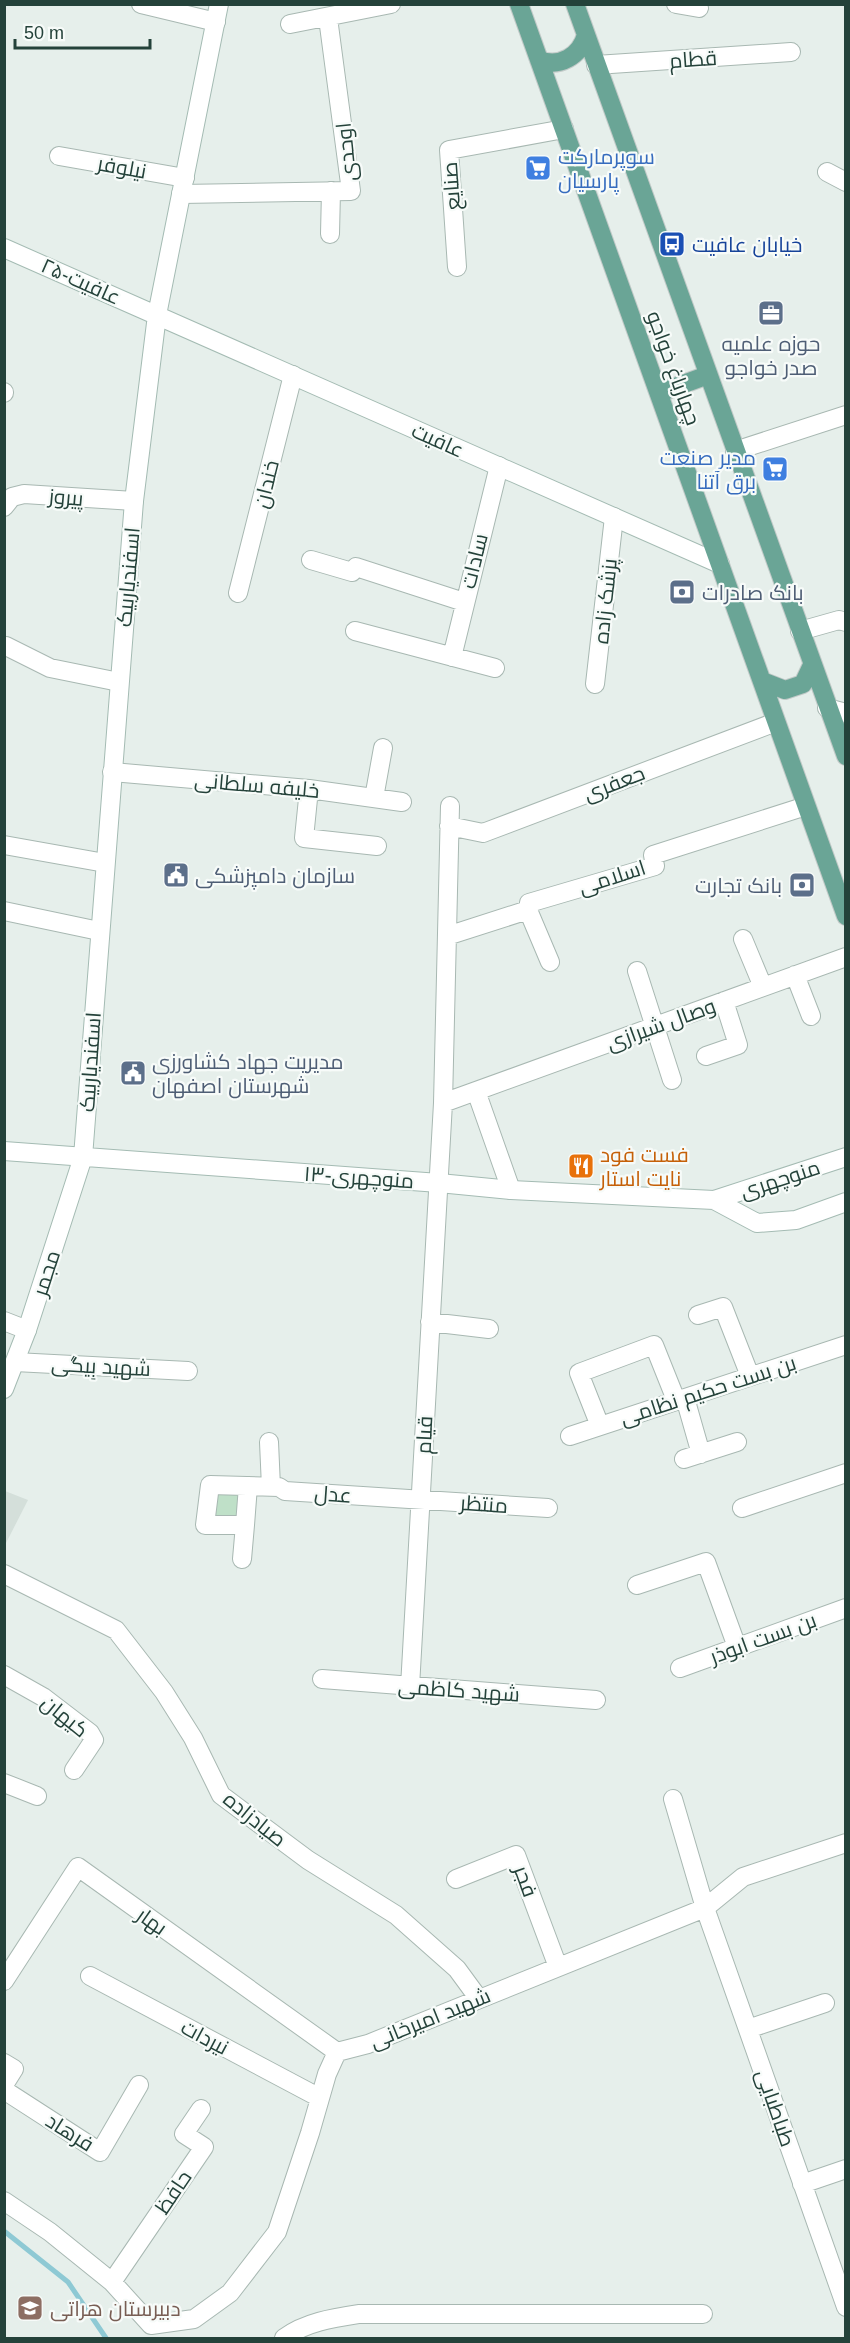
<svg xmlns="http://www.w3.org/2000/svg" width="850" height="2343" font-family="Helvetica,Cairo,sans-serif">
	<style>
		.built { fill: #d4dfda }
		.park { fill: #bfe0c8 }
		.lines { fill: none; stroke-linecap: round; stroke-linejoin: round }
		.stream { stroke: #8ec9d4; stroke-width: 5 }
		.street-casing { stroke: #a8b8b2; stroke-width: 20 }
		.secondary-casing { stroke: #a4bbb3; stroke-width: 20 }
		.primary-casing { stroke: #c2cac8; stroke-width: 20 }
		.street { stroke: #fff; stroke-width: 18 }
		.secondary { stroke: #fff; stroke-width: 18 }
		.primary { stroke: #6aa596; stroke-width: 18 }
		.labels { text-anchor: middle; dominant-baseline: central; stroke-width: 4.5; stroke-linejoin: round; paint-order: stroke }
		.street-label { font-size: 21px; fill: #24423a; stroke: #f7fbf9 }
		.shop-label { font-size: 21px; fill: #366cbe; stroke: #f7fbf9; text-anchor: start }
		.transit-label { font-size: 21px; fill: #164399; stroke: #f7fbf9; text-anchor: start }
		.service-label { font-size: 21px; fill: #4e5e75; stroke: #f7fbf9; text-anchor: start }
		.food-label { font-size: 21px; fill: #c56008; stroke: #f7fbf9; text-anchor: start }
		.education-label { font-size: 21px; fill: #785e54; stroke: #f7fbf9; text-anchor: start }
	</style>
	<rect width="100%" height="100%" fill="#e6efeb"/>
	<path class="built" d="M5,1491L28,1500L5,1545H4Z"/>
	<path class="park" d="M215,1490L242,1491L239,1519H211Z"/>
	<g class="lines">
		<path class="stream" d="M4,2231L68,2282L106,2338"/>
		<defs>
			<path id="street" d="M141,4L216,22
				M676,4L699,8
				M290,24L391,4
				M596,65L791,52
				M59,156L185,178
				M827,172L846,182
				M181,194L351,191L328,18
				M330,234L331,191
				M457,267L449,150L564,129
				M4,392V393
				M735,451L846,415
				M4,507L12,497L24,494L134,501
				M311,560L352,572L356,567L464,602
				M238,593L293,375
				M355,631L495,668
				M800,631L839,620L846,622
				M6,646L50,668L119,682
				M452,657L499,466
				M595,684L614,517
				M827,708L846,713
				M112,772L309,789L402,802
				M309,789L304,838L377,846
				M374,798L383,748
				M449,826L483,833L776,722
				M4,845L105,863
				M528,910L550,962
				M4,911L99,931
				M447,936L528,910L529,903L655,866L653,855L806,806
				M743,939L763,987
				M637,971L672,1080
				M795,975L811,1016
				M706,1056L738,1045L724,1001
				M476,1091L511,1190
				M443,1103L846,957
				M698,1315L723,1307L750,1376
				M4,1321L27,1330
				M430,1322L489,1329
				M15,1362L188,1371
				M685,1398L701,1454
				M600,1426L579,1373L654,1345L676,1400
				M570,1436L846,1345
				M269,1442L271,1487
				M684,1459L737,1442
				M248,1486L245,1525H205L210,1485L279,1487L285,1491L548,1508
				M742,1508L846,1473
				M242,1559L245,1525
				M4,1574L116,1630L164,1692L193,1738L221,1795L308,1860L396,1915L457,1969L479,1999
				M637,1585L706,1562L737,1647
				M680,1668L846,1608
				M4,1675L43,1697L90,1733L94,1740L74,1770
				M322,1679L596,1700
				M410,1687L443,1103L450,806
				M4,1783L37,1796
				M673,1799L705,1908L846,2307
				M456,1879L516,1855L558,1967
				M90,1976L320,2098
				M4,1981L78,1867L337,2052
				M748,2029L825,2003
				M4,2063L14,2069L4,2085
				M4,2090L100,2152L139,2085
				M802,2184L846,2169
				M4,2201L50,2232L112,2282L151,2325L194,2319L230,2293L277,2232L310,2133L327,2074L337,2052L368,2044L705,1908L743,1877L846,1843
				M112,2282L204,2147L184,2134L201,2109
				M284,2338C306,2322 333,2318 359,2314H703"/>
			<path id="secondary" d="M4,248L720,564
				M4,1151L439,1183L511,1190L714,1200L846,1157
				M714,1200L757,1223L796,1220L846,1202
				M4,1389L27,1330L83,1157L134,501L157,315L219,4"/>
			<path id="primary" d="M519,4L846,916
				M575,4L846,756
				M539,60C560,68 580,56 586,35
				M659,393L708,375
				M762,681L785,690L803,684L812,665"/>
		</defs>
		<use href="#street" class="street-casing"/>
		<use href="#secondary" class="secondary-casing"/>
		<use href="#primary" class="primary-casing"/>
		<use href="#street" class="street"/>
		<use href="#secondary" class="secondary"/>
		<use href="#primary" class="primary"/>
	</g>
	<defs>
		<symbol id="supermarket-square" viewBox="-11 -11 22 22"><rect x="-9" y="-9" width="18" height="18" rx="4" fill="#3f7fe0" stroke="#f7fbf9"/><path d="M-6-5.5h2.5l.6 2H6L4.5 2H-2.5L-4.4-4H-6ZM-1.5 3.2a1.3 1.3 0 1 0 .1 0ZM3 3.2a1.3 1.3 0 1 0 .1 0Z" fill="#fff"/></symbol>
		<symbol id="bus-square" viewBox="-11 -11 22 22"><rect x="-9" y="-9" width="18" height="18" rx="4" fill="#1a4fb4" stroke="#f7fbf9"/><path d="M-5-6H5V4H4V6H2V4H-2V6H-4V4H-5ZM-3.5-4V0h7V-4ZM-3.5 1.2v1.5H-2V1.2ZM2 1.2v1.5H3.5V1.2Z" fill="#fff"/></symbol>
		<symbol id="office-square" viewBox="-11 -11 22 22"><rect x="-9" y="-9" width="18" height="18" rx="4" fill="#5c6f8a" stroke="#f7fbf9"/><path d="M-6-3h4V-5.5h4V-3h4V5H-6ZM-1-4.5V-3h2v-1.5ZM-6 0V1H6V0Z" fill="#fff"/></symbol>
		<symbol id="bank-square" viewBox="-11 -11 22 22"><rect x="-9" y="-9" width="18" height="18" rx="4" fill="#5c6f8a" stroke="#f7fbf9"/><path d="M-6-4H6V4H-6ZM0-2.3a2.3 2.3 0 1 0 0 4.6a2.3 2.3 0 1 0 0-4.6Z" fill="#fff"/></symbol>
		<symbol id="civic-square" viewBox="-11 -11 22 22"><rect x="-9" y="-9" width="18" height="18" rx="4" fill="#5c6f8a" stroke="#f7fbf9"/><path d="M-.6-6.5H3V-4.5H.6V-3L4-1V1h2V6H-6V1h2V-1L-.6-3ZM-1.2 2.5V6h2.4V2.5Z" fill="#fff"/></symbol>
		<symbol id="restaurant-square" viewBox="-11 -11 22 22"><rect x="-9" y="-9" width="18" height="18" rx="4" fill="#e8710a" stroke="#f7fbf9"/><path d="M-5-6h1v4h1v-4h1v4h1v-4h1v5L-1.5 .5V6h-2V.5L-5-1ZM5-6V6H3V1.5H1.5Q1.5-4 5-6Z" fill="#fff"/></symbol>
		<symbol id="school-square" viewBox="-11 -11 22 22"><rect x="-9" y="-9" width="18" height="18" rx="4" fill="#8d6e63" stroke="#f7fbf9"/><path d="M0-5L7-2L0 1L-7-2ZM-4 1L0 2.5L4 1V4Q0 6-4 4Z" fill="#fff"/></symbol>
	</defs>
	<g fill-rule="evenodd">
		<use href="#supermarket-square" x="523" y="153" width="30" height="30"/>
		<use href="#bus-square" x="657" y="229" width="30" height="30"/>
		<use href="#office-square" x="756" y="298" width="30" height="30"/>
		<use href="#supermarket-square" x="760" y="454" width="30" height="30"/>
		<use href="#bank-square" x="667" y="577" width="30" height="30"/>
		<use href="#civic-square" x="161" y="860" width="30" height="30"/>
		<use href="#bank-square" x="787" y="870" width="30" height="30"/>
		<use href="#civic-square" x="118" y="1058" width="30" height="30"/>
		<use href="#restaurant-square" x="566" y="1151" width="30" height="30"/>
		<use href="#school-square" x="15" y="2293" width="30" height="30"/>
	</g>
	<g class="labels">
		<g class="street-label">
			<text transform="translate(693 59) rotate(-4)">قطام</text>
			<text transform="translate(346 152) rotate(-96)">اوحدی</text>
			<text transform="translate(122 167) rotate(10)">نیلوفر</text>
			<text transform="translate(451 186) rotate(-94)">صنایع</text>
			<text transform="translate(81 281) rotate(24)">۲۵-عافیت</text>
			<text transform="translate(674 368) rotate(70)">چهارباغ خواجو</text>
			<text transform="translate(438 440) rotate(24)">عافیت</text>
			<text transform="translate(266 484) rotate(-76)">خندان</text>
			<text transform="translate(66 497) rotate(5)">پیروز</text>
			<text transform="translate(474 561) rotate(-76)">سادات</text>
			<text transform="translate(128 577) rotate(-85)">اسفندیاربیک</text>
			<text transform="translate(605 601) rotate(-84)">پزشک زاده</text>
			<text transform="translate(614 783) rotate(-21)">جعفری</text>
			<text transform="translate(257 785) rotate(5)">خلیفه سلطانی</text>
			<text transform="translate(612 877) rotate(-18)">اسلامی</text>
			<text transform="translate(661 1024) rotate(-20)">وصال شیرازی</text>
			<text transform="translate(90 1062) rotate(-86)">اسفندیاربیک</text>
			<text transform="translate(359 1177) rotate(4)">۱۳-منوچهری</text>
			<text transform="translate(780 1179) rotate(-18)">منوچهری</text>
			<text transform="translate(46 1273) rotate(-72)">مجمر</text>
			<text transform="translate(101 1366) rotate(3)">شهید بِیگی</text>
			<text transform="translate(708 1390) rotate(-18)">بن بست حکیم نظامی</text>
			<text transform="translate(424 1435) rotate(-87)">قیام</text>
			<text transform="translate(333 1494) rotate(4)">عدل</text>
			<text transform="translate(484 1504) rotate(4)">منتظر</text>
			<text transform="translate(763 1638) rotate(-20)">بن بست ابوذر</text>
			<text transform="translate(459 1690) rotate(4)">شهید کاظمی</text>
			<text transform="translate(65 1716) rotate(39)">کیهان</text>
			<text transform="translate(255 1819) rotate(39)">صیادزاده</text>
			<text transform="translate(526 1881) rotate(70)">فجر</text>
			<text transform="translate(152 1921) rotate(35)">بهار</text>
			<text transform="translate(430 2018) rotate(-22)">شهید امیرخانی</text>
			<text transform="translate(205 2037) rotate(28)">نیردات</text>
			<text transform="translate(776 2108) rotate(71)">طباطبایی</text>
			<text transform="translate(70 2132) rotate(32)">فرهاد</text>
			<text transform="translate(173 2192) rotate(-56)">حافظ</text>
		</g>
		<g class="shop-label">
			<text x="558" y="156">سوپرمارکت<tspan x="558" dy="24">پارسیان</tspan></text>
			<text x="756" y="457" text-anchor="end">مدیر صنعت<tspan x="756" dy="24">برق آتنا</tspan></text>
		</g>
		<g class="transit-label">
			<text x="692" y="244">خیابان عافیت</text>
		</g>
		<g class="service-label">
			<text x="771" y="343" text-anchor="middle">حوزه علمیه<tspan x="771" dy="24">صدر خواجو</tspan></text>
			<text x="702" y="592">بانک صادرات</text>
			<text x="195" y="875">سازمان دامپزشکی</text>
			<text x="782" y="885" text-anchor="end">بانک تجارت</text>
			<text x="152" y="1061">مدیریت جهاد کشاورزی<tspan x="152" dy="24">شهرستان اصفهان</tspan></text>
		</g>
		<g class="food-label">
			<text x="600" y="1154">فست فود<tspan x="600" dy="24">نایت استار</tspan></text>
		</g>
		<g class="education-label">
			<text x="50" y="2308">دبیرستان هراتی</text>
		</g>
	</g>
	<rect width="850" height="2343" fill="none" stroke="#24423a" stroke-width="12"/>
	<path d="M15 39v9h135v-9" fill="none" stroke="#24423a" stroke-width="3"/>
	<text x="24" y="39" font-size="18" fill="#24423a" stroke="#f7fbf9" stroke-width="4.5" paint-order="stroke">50 m</text>
</svg>
